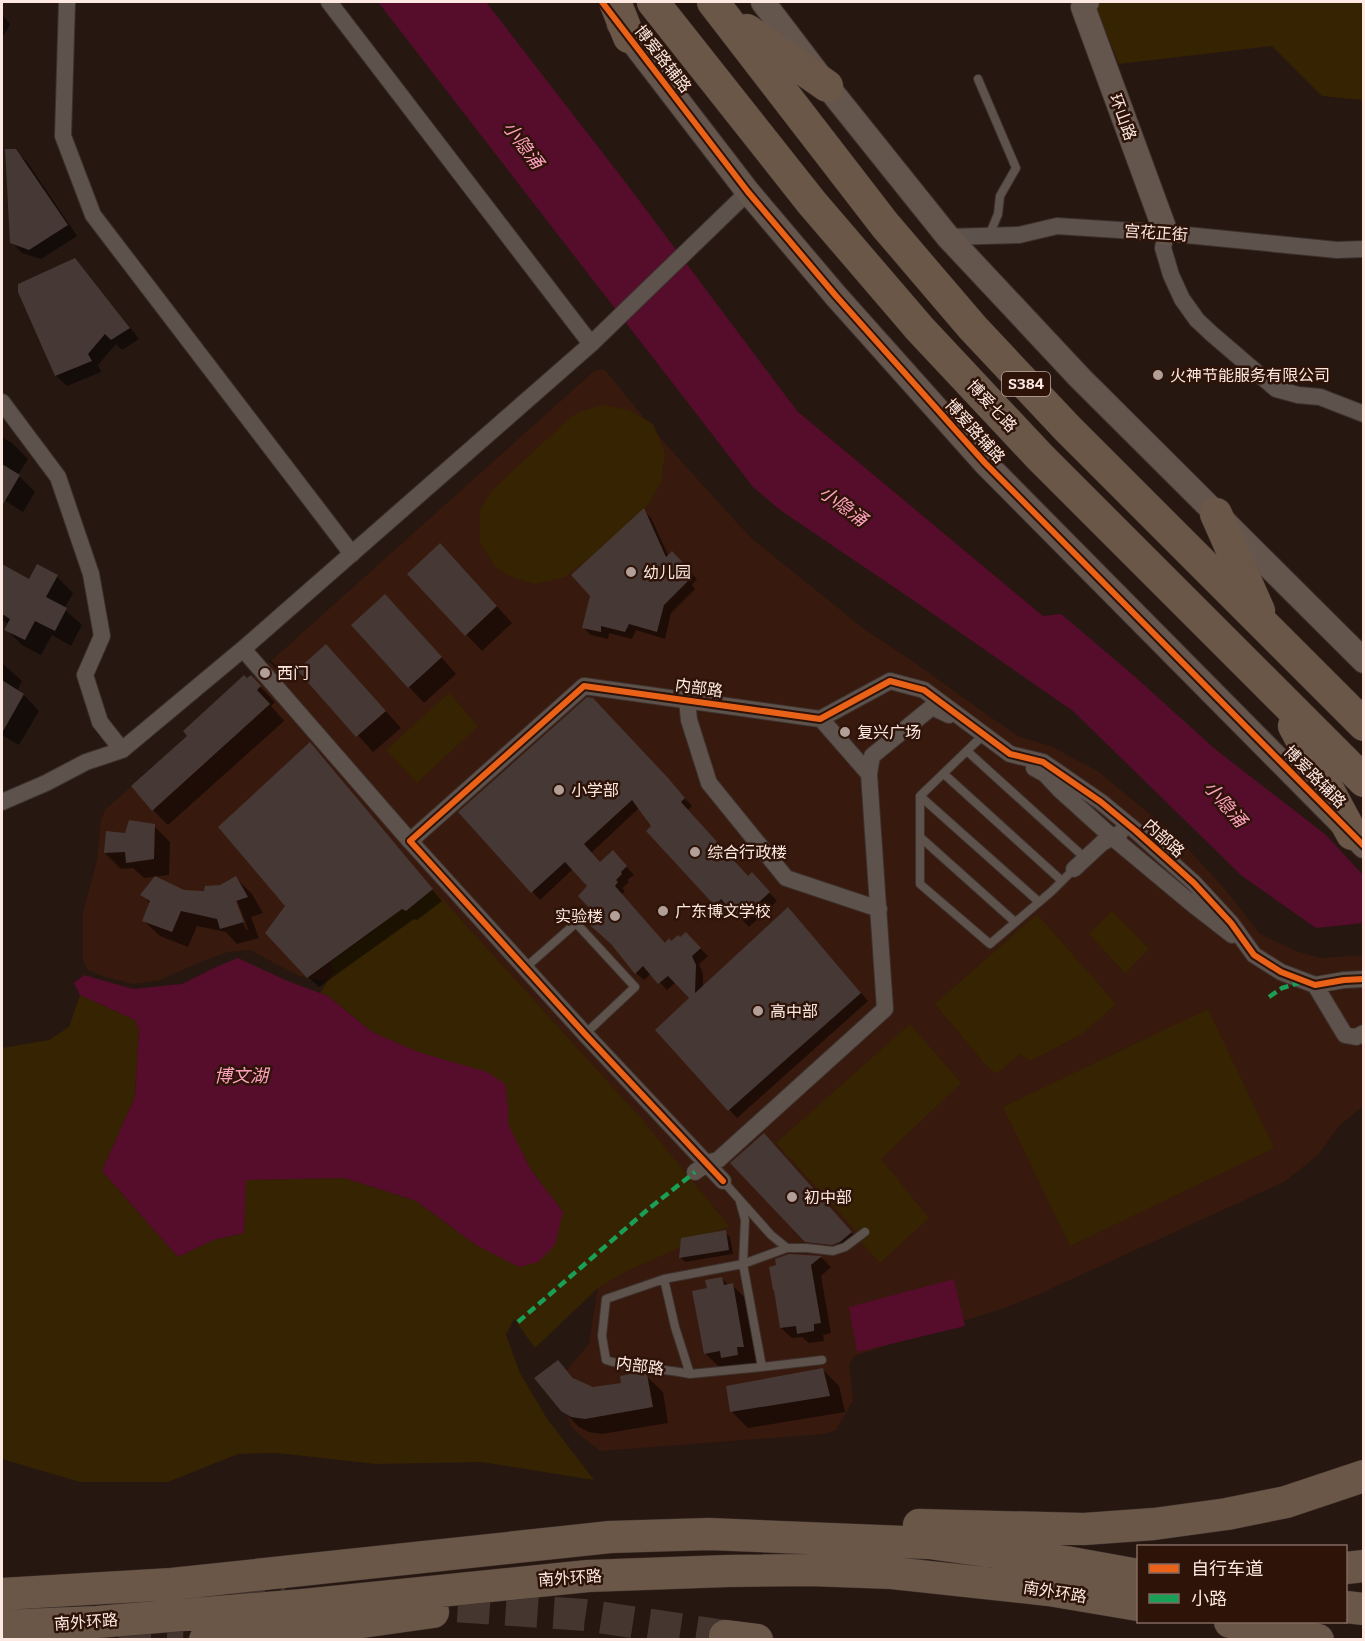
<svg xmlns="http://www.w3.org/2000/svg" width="1365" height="1641" font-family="Bitter,'Noto Sans SC',serif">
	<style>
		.built { fill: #38190d }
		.green { fill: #352302 }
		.water { fill: #560d2c }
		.shadow { fill: #0007; fill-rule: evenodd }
		.building { fill: #463835 }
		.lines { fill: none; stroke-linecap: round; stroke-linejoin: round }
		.highway-tunnel { stroke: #463630; stroke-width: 32; stroke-dasharray: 32 16; stroke-linecap: butt }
		.lane-casing { stroke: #3d312d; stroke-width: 10 }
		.street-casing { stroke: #3d312d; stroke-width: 18 }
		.secondary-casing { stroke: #3d312d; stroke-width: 26 }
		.highway-casing { stroke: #3d312d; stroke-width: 33 }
		.lane { stroke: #5d524c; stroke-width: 8 }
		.street { stroke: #5d524c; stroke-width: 16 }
		.secondary { stroke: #65564d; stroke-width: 24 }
		.highway { stroke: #6b5747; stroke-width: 32 }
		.quiet { stroke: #1a9f57; stroke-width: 4.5; stroke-dasharray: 9 4.5; stroke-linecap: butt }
		.cycleway-casing { stroke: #2e1309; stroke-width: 10 }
		.cycleway { stroke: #ea6118; stroke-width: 6 }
		.poi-dot { fill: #b2a098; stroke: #2e1309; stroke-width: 2 }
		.labels { text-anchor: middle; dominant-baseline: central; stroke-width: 5; stroke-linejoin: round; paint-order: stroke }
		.shield { fill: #2e1309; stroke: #bfa9a0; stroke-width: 1.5 }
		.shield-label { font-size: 15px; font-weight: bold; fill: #fde9e1 }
		.street-label { font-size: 16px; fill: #fde9e1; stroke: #2e1309 }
		.poi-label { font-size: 16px; fill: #fde9e1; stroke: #2e1309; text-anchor: start }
		.water-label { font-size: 18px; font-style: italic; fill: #fea1be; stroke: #2e1309 }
	</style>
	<rect width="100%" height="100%" fill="#261711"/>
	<path class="built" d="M604,369L670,449L751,538L864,629L911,660L986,714L1020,737L1051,746L1099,772L1175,835L1224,888L1260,934L1296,951L1321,958L1363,955V1106L1339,1126L1318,1155L1284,1182L1037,1295L1004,1308L854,1356L849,1365L853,1400L836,1430L825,1434L600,1451L573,1429L564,1411L559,1386L570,1366L589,1344L599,1278L559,1190L349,991L324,981L299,976L250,950L228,952L200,962L160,980L133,984L102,976L88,970L83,960V913L97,860L101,820L105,810L594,371Z"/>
	<path class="green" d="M1097,2H1363V100L1322,96L1272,46L1119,64L1094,5Z
		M603,405L629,410L653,424L665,453L661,482L648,505L592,556L565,577L535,584L508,576L495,566L480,543V510L492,490L572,416L579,412Z
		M449,693L478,726L417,783L386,750Z
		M433,889L640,1117L729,1226L629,1270L598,1288L535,1348L514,1319L506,1335L520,1373L546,1417L594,1480L481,1462L376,1464L277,1453L238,1454L168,1482H80L2,1459V1048L49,1040L69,1027L80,995L135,1020L139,1030L135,1097L102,1171L178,1257L213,1240L244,1233L245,1180L345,1178L416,1201L476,1245L563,1212L531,1170L508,1124V1105L418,1052L372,1032L328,996L320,993L334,971L330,962L362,940L402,909L406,911Z
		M1112,911L1149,949L1125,973L1089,934Z
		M1037,914L1116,1004L1082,1034L1030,1061L1020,1054L996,1074L985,1064L935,1004Z
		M1208,1009L1274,1148L1070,1246L1003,1107Z
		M910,1024L961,1083L881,1159L929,1218L880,1263L858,1239L856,1231L776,1143Z"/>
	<path class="water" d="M378,2H486L626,183L797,411L1043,616L1061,614L1133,675L1215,749L1326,835L1363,875V923L1316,928L1242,876L1073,711L913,600L780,510L753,487Z
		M238,958L285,980L328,996L372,1032L418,1052L487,1072L505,1084L508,1105V1124L531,1170L563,1212L555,1245L538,1262L519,1267L476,1245L416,1201L345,1178L246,1180L244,1233L213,1240L178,1257L102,1171L135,1097L139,1030L135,1020L80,995L74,983L84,975L133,989L182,984L216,967Z
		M954,1279L965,1326L857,1352L849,1307Z"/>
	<path class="shadow" d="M2,15L10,24L2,38Z
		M16,151L27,162L77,236L41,259L22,253L12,242Z
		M75,260L85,271L139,339L122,350L116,344L98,365L101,372L67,386L56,376L19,292Z
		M2,437L12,443L28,459L18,475L35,492L23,512L4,500L2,505Z
		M643,510L651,518L669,557L672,554L697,579L692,585L695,589L671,613L665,639L636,630L632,639L609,633L608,639L591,635L584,628Z
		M456,561L512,623L482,651L409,574Z
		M5,567L30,581L57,577L73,593L64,609L82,625L71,646L52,635L41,655L22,645L6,629L9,624L2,620V574Z
		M401,612L456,674L424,703L409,687Z
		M326,646L401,728L373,752L299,670Z
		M270,660L287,677L286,679L278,671L269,661Z
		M2,663L22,681L17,691L24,695L39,711L19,745L2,735Z
		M251,677L275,702L271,706L284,721L168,825L153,810Z
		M321,755L442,901L417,920L414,919L319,987L308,977Z
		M675,788L692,806L688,810L748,878L752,874L777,901L749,927L729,906L723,912L716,905L639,808L591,853L601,864L620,860L634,875L627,880L629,882L622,888L625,891L621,895L666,945L680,939L686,934L708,956L699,964L703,974V988L795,917L868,1001L737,1118L657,1030L691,998L676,982L667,990L651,973L644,980L636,973L595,912L589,886L573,869L540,900L460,812Z
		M154,826L170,842L169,875L144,878L133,868L121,869L105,853L126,835Z
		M236,878L252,894L263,913L251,917L259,938L237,944L226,932L197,926L188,947L160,936L144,921L151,904L142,895L184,891L205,893ZM234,900H237L248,929L246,930Z
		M772,1142L859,1241L848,1249H814L809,1244L840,1247V1244L806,1240Z
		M725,1232L730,1237L733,1254L685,1262L681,1258Z
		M789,1256L822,1258L831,1267L821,1276L831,1333L823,1335L824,1341L809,1343L802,1337L792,1338L781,1328L777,1267Z
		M722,1279L728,1285H732L748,1301L759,1362L752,1363L753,1370L721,1369L705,1353L708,1289Z
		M558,1362L577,1381L593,1389L623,1384L646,1376L663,1392L668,1423L602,1434L589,1432L579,1427L562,1410Z
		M823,1370L839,1386L845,1412L748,1428L732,1412Z"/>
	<path class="building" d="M5,149H16L68,225L29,250L10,243Z
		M75,258L130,328L111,340L105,334L88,354L92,361L55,376L18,292V284Z
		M2,464L20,475L2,506Z
		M644,508L666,557L672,551L690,570L685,577L688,581L664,605L657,632L629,624L625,632L601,626V632L582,628L590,596L571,575Z
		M440,543L497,606L465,636L407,574Z
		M2,564L29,579L37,564L58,575L46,597L67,608L55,631L35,621L25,640L4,630L10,619L2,614Z
		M385,594L442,657L408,688L351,625Z
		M326,644L386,711L356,737L297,670Z
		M244,675L247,678L251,675L261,686L257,690L270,704L152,811L131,786L187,736L183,731Z
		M2,680L24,694L2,733Z
		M587,697L593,698L668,778L685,798L681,802L748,876L752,872L770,892L740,920L721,899L715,906L646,831L651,826L632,800L584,844L600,862L613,850L627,866L621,872L622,874L616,880L618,882L615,886L665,943L669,938L671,941L678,935L680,937L686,932L701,948L692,956L696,965L695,993L788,907L861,993L728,1111L655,1030L689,998L668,976L658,984L643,966L635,974L611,944L584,920L593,912L578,896L587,886L565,862L531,893L458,812Z
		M310,742L433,889L406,911L402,909L307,978L265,933L285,906L218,827Z
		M129,820L155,824L154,859L126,863L125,852L104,853L106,831L125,833Z
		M155,876L184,890L204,891L205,886L220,885L236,876L248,897L236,901L244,922L220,929L217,919L181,911L172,932L142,921L150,901L140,895Z
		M764,1133L852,1232L840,1242L832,1245L805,1242L730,1163Z
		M726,1230L729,1250L679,1258L681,1238Z
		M789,1254L822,1256L811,1265L821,1323L814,1324V1331L797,1334L796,1326L780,1328L774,1290H773L769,1267L776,1265L775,1259Z
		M722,1277L724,1285L733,1283L744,1347H737L738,1355L721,1358L720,1351L704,1354L692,1291L707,1288L705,1280Z
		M558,1360L573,1378L593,1387L621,1383L620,1376L635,1373L647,1374L653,1407L585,1419L571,1417L561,1411L534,1378Z
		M823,1368L830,1396L730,1412L726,1386Z"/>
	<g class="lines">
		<path class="highway-tunnel" d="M185,1593L285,1595
			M410,1603L585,1615L725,1636
			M71,1635L183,1640"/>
		<defs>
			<path id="lane" d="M978,79L1016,168L1000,196L998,214L989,236
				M984,736L976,742L920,796V884L990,944L1052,891L1074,869
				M967,751L1085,858
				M944,774L1062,881
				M920,796L1039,902
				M920,837L1015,922
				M525,968L576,923L635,987L585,1034
				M787,1248H807L833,1251L845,1247L865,1232
				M664,1279L675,1327L690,1374L762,1367L743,1264L787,1248L771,1235L723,1181
				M762,1367L822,1360
				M690,1374C662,1368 633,1369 606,1360L602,1336L606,1299L664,1279L743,1264L745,1220L740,1202"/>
			<path id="street" d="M67,2L63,136L93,215L352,554
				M329,2L591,344
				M1166,233L1163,248L1171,275L1182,299L1197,320L1212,334L1276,389L1298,395L1320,397L1364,414
				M948,237L1019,235L1057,226L1166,233L1337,250L1364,249
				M2,402L58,477L91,574L102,636L85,675L100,722L122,750
				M243,649L410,841
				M687,700L689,720L709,783L786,878L879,909
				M821,719L869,774
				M1034,768L1045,774L1060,790L1112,837L1196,907L1232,935
				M2,802L46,783L86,762L122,750L243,649L591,344L748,192
				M1074,869L1102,843L1120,833
				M1315,985L1345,1035L1356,1037L1364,1033
				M695,1172L707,1163L718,1160L885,1009L869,774L872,756L932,707L949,715
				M723,1181L585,1034L410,841L584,686L820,719L890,681L924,690L1010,754L1043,762L1101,802L1136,831L1194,883L1231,923L1254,955L1281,972L1315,985L1344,980L1364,979"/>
			<path id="secondary" d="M763,2L827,86L948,237L1080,378L1364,661
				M1087,2L1083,7L1166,233
				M619,24L748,192L836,296L985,463L1364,846"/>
			<path id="highway" d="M615,2L629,37
				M653,2L812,203L920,329L1040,457L1364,781
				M713,2L885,225L973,328L1067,428L1364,725
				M747,30L827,86
				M1216,514L1259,611
				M1294,726L1352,834
				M919,1525L1084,1529L1154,1524L1227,1514L1286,1502L1364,1476
				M1346,1568L1364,1566
				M2,1594L172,1584L610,1537L709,1534L929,1543L1066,1562L1138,1575
				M1346,1607L1364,1609
				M1230,1622L1272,1628L1318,1640
				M2,1626L97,1622L303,1605L588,1576L727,1571L810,1570L892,1573L1049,1590L1138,1605
				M725,1636L757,1640
				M205,1640L290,1632L433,1612"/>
		</defs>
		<use href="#lane" class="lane-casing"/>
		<use href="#street" class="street-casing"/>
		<use href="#secondary" class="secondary-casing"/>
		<use href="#highway" class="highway-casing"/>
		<use href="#lane" class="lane"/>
		<use href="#street" class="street"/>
		<use href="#secondary" class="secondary"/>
		<use href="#highway" class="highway"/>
		<path class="quiet" d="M1269,997L1282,988L1305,981
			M518,1322L646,1211L695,1172"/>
		<defs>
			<path id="cycleway" d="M602,2L748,192L836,296L985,463L1364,846
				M723,1181L585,1034L410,841L584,686L820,719L890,681L924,690L1010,754L1043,762L1101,802L1136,831L1194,883L1231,923L1254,955L1281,972L1315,985L1344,980L1364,979"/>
		</defs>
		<use href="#cycleway" class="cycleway-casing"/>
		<use href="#cycleway" class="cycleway"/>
	</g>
	<g class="poi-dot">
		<circle cx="1158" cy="375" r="6"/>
		<circle cx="631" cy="572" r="6"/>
		<circle cx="265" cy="673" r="6"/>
		<circle cx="845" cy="732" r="6"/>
		<circle cx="559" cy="790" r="6"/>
		<circle cx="695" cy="852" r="6"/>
		<circle cx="663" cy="911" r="6"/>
		<circle cx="615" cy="916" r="6"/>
		<circle cx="758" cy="1011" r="6"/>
		<circle cx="792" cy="1197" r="6"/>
	</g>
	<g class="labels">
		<rect class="shield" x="1002" y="372" width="48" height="24" rx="4.5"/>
		<g class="shield-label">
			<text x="1026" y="384">S384</text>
		</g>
		<g class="street-label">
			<text transform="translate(663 59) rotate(52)">博爱路辅路</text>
			<text transform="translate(1123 117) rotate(70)">环山路</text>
			<text transform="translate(1156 233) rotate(4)">宫花正街</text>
			<text transform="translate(992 406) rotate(47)">博爱七路</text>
			<text transform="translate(975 431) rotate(48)">博爱路辅路</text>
			<text transform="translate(699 688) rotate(8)">内部路</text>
			<text transform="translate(1315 777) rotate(45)">博爱路辅路</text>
			<text transform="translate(1164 838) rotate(42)">内部路</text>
			<text transform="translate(640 1366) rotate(8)">内部路</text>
			<text transform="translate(570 1578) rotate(-4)">南外环路</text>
			<text transform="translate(1055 1592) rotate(9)">南外环路</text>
			<text transform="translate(86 1622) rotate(-4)">南外环路</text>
		</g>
		<g class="poi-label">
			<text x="1170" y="375">火神节能服务有限公司</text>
			<text x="643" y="572">幼儿园</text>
			<text x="277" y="673">西门</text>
			<text x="857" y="732">复兴广场</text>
			<text x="571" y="790">小学部</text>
			<text x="707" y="852">综合行政楼</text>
			<text x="675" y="911">广东博文学校</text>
			<text x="603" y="916" text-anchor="end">实验楼</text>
			<text x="770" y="1011">高中部</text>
			<text x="804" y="1197">初中部</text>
		</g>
		<g class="water-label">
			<text transform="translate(523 145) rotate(53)">小隐涌</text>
			<text transform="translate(843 506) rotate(36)">小隐涌</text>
			<text transform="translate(1225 804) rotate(49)">小隐涌</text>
			<text x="241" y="1076">博文湖</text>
		</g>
	</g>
	<rect width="1365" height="1641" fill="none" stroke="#fde9e1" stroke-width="6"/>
	<rect x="1137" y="1545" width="210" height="78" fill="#2e1309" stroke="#81695f" stroke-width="1.5"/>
	<rect x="1149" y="1564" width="30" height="9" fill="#ea6118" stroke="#81695f" stroke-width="1.5"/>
	<text x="1191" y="1575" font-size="18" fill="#fde9e1">自行车道</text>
	<rect x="1149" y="1594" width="30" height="9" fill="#1a9f57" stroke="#81695f" stroke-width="1.5"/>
	<text x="1191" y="1605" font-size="18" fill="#fde9e1">小路</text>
</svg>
